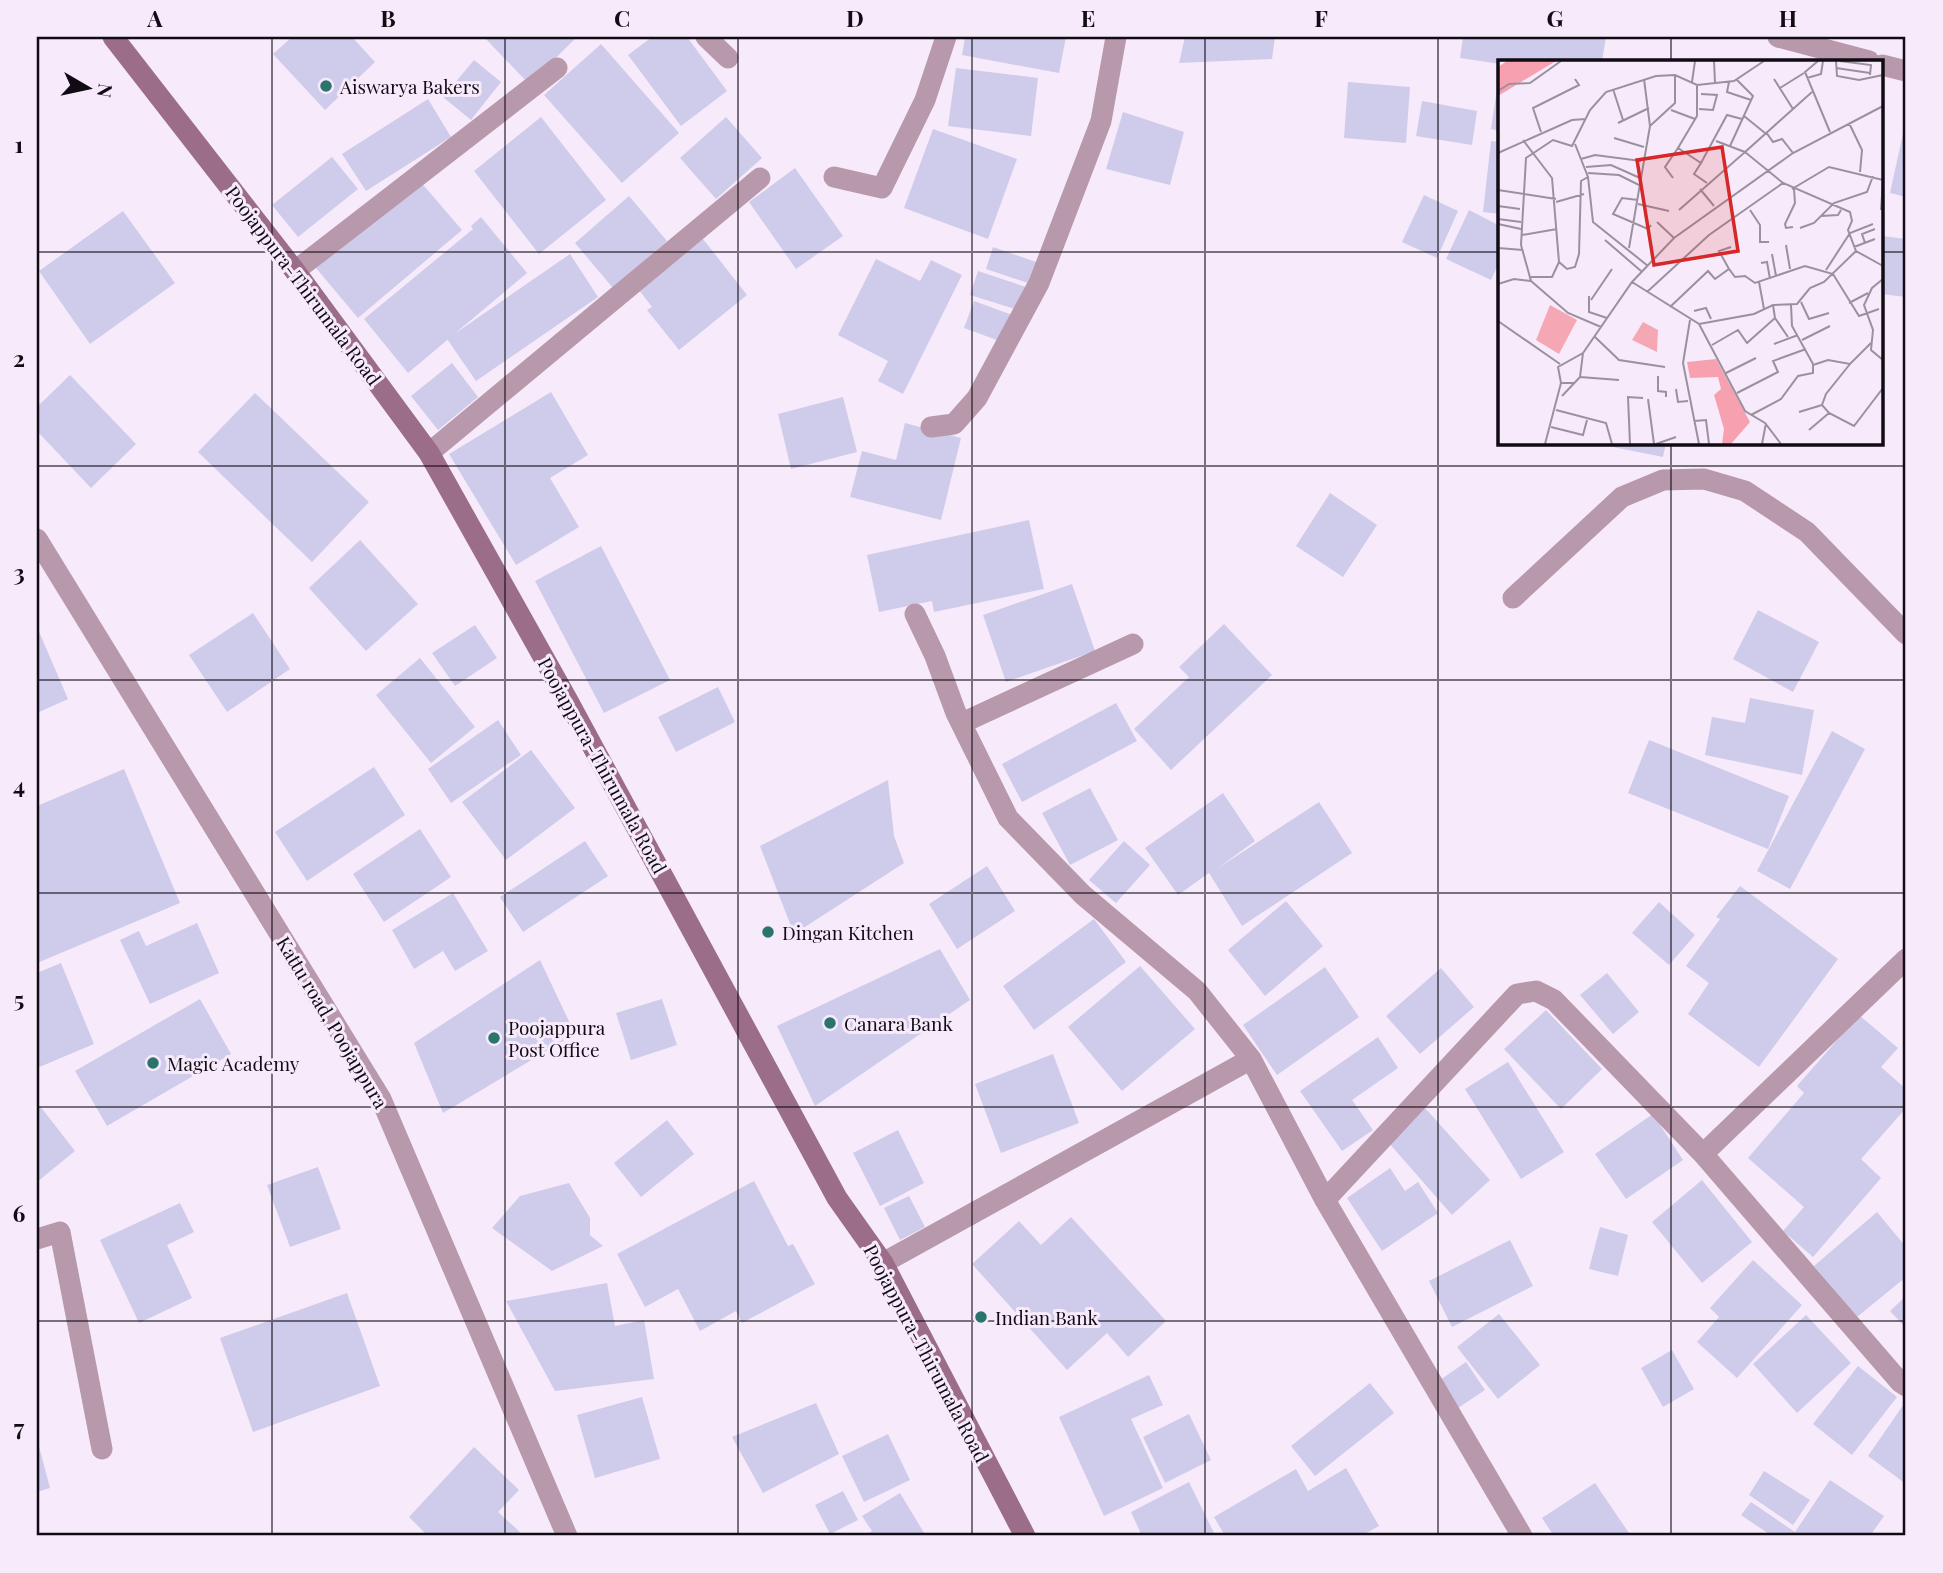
<svg xmlns="http://www.w3.org/2000/svg" width="1943" height="1573" font-family="'Playfair Display',serif">
	<style>
		.building { fill: #cfcbea }
		.lines { fill: none; stroke-linecap: round; stroke-linejoin: round }
		.minor { stroke: #b898ab; stroke-width: 21 }
		.secondary { stroke: #9c6d89; stroke-width: 21 }
		.grid { fill: none; stroke: #110b13; stroke-width: 2; stroke-opacity: 0.55 }
		.poi-dot { fill: #2b746d; stroke: #f7ebfb; stroke-width: 2.5 }
		.labels { text-anchor: middle; dominant-baseline: central; stroke-width: 6; stroke-linejoin: round; paint-order: stroke }
		.poi-label { font-size: 19px; fill: #110b13; stroke: #f7ebfb; text-anchor: start }
		.street-label { font-size: 19px; fill: #110b13; stroke: #f7ebfb }
		.inset-road { fill: none; stroke: #9b919e; stroke-width: 2 }
		.view { fill: #d62828; fill-opacity: 0.15; stroke: #d62828; stroke-width: 3.5 }
		.inset-edge { fill: none; stroke: #110b13; stroke-width: 3.5 }
		.neatline { fill: none; stroke: #110b13; stroke-width: 2.5 }
		.grid-label { font-size: 23px; text-anchor: middle; font-weight: bold; fill: #110b13 }
	</style>
	<rect width="100%" height="100%" fill="#f7ebfb"/>
	<path class="building" d="M292,37H352L375,62L325,110L273,54Z
		M484,37H577L529,84Z
		M652,37H687L727,91L681,126L628,55Z
		M965,37H1066L1059,73L962,55Z
		M1185,37H1275L1272,59L1179,63Z
		M1463,37H1606L1602,61H1500V64L1460,58Z
		M601,44L679,133L622,183L544,95Z
		M474,60L501,82L471,120L443,97Z
		M956,68L1038,78L1031,136L948,126Z
		M1499,76H1500V131L1491,129Z
		M1348,82L1410,87L1406,143L1344,138Z
		M428,99L451,137L366,191L342,154Z
		M1422,101L1477,111L1472,145L1416,136Z
		M1123,112L1184,132L1170,185L1106,169Z
		M541,117L606,200L539,254L474,171Z
		M726,117L762,158L716,199L680,158Z
		M933,129L1017,159L988,239L904,208Z
		M1904,129L1906,130V197L1890,193Z
		M1491,141L1500,142V214L1483,212Z
		M332,157L358,189L298,237L272,205Z
		M795,168L843,236L796,269L749,202Z
		M419,180L462,230L358,318L316,268Z
		M1424,195L1458,211L1437,258L1402,242Z
		M629,196L667,241L613,288L575,243Z
		M1469,210L1500,226V260L1491,280L1446,259Z
		M123,211L175,283L90,344L39,271Z
		M481,217L527,273L408,373L364,319L473,229L471,226Z
		M1882,236L1906,239V297L1882,294Z
		M703,239L747,295L679,350L647,310L652,307L639,290Z
		M993,247L1039,263L1031,284L986,269Z
		M570,254L598,297L476,381L447,339Z
		M876,259L920,281L931,260L962,275L903,394L878,381L888,361L838,335Z
		M978,271L1029,288L1021,311L970,295Z
		M974,301L1015,316L1005,343L964,328Z
		M452,363L478,397L438,430L411,396Z
		M70,375L136,444L91,488L37,431V407Z
		M551,392L588,455L550,478L579,527L516,565L449,454Z
		M255,393L369,502L312,562L198,452Z
		M843,397L857,452L791,469L778,414Z
		M905,423L961,438L941,520L850,497L862,451L896,460Z
		M1593,443H1666L1663,457Z
		M1330,493L1377,525L1343,577L1296,546Z
		M1029,520L1044,589L934,612L932,601L879,612L867,555Z
		M360,540L418,604L366,651L309,588Z
		M601,546L670,680L604,713L535,581Z
		M1072,584L1095,651L1006,682L983,615Z
		M1758,610L1819,642L1793,692L1733,659Z
		M253,613L290,669L227,712L189,655Z
		M1224,624L1272,675L1171,770L1134,729L1189,677L1179,667Z
		M475,625L497,658L455,686L432,653Z
		M37,627L68,699L37,713Z
		M420,658L475,727L431,763L376,695Z
		M718,687L735,722L676,752L658,717Z
		M1750,698L1814,710L1802,775L1705,755L1712,717L1745,723Z
		M1116,703L1137,741L1022,802L1002,764Z
		M498,720L521,755L451,803L428,769Z
		M1832,731L1865,749L1790,889L1757,871Z
		M1649,740L1789,796L1768,849L1628,793Z
		M531,750L575,808L506,860L462,802Z
		M374,767L405,815L307,881L275,832Z
		M124,769L180,903L37,963V806Z
		M888,780L894,836L904,863L794,934L760,846Z
		M1090,788L1118,840L1070,865L1042,813Z
		M1223,793L1255,841L1218,868L1319,802L1352,853L1242,926L1209,873L1178,895L1145,848Z
		M420,829L451,877L384,922L353,874Z
		M585,841L608,876L523,932L500,897Z
		M1124,841L1150,865L1116,903L1089,880Z
		M987,866L1015,911L957,949L929,904Z
		M1740,886L1838,959L1759,1067L1688,1014L1709,983L1686,966L1720,919L1716,917Z
		M453,893L488,951L455,971L443,951L414,969L392,930Z
		M1286,901L1323,946L1265,996L1228,950Z
		M1659,902L1695,935L1669,965L1632,933Z
		M1094,919L1126,962L1034,1030L1003,986Z
		M197,923L219,973L150,1004L120,940L139,931L146,946Z
		M940,949L970,1000L815,1106L777,1026Z
		M540,960L575,1034L443,1113L414,1043Z
		M61,963L94,1044L37,1068V973Z
		M1140,966L1195,1029L1122,1091L1068,1027Z
		M1325,967L1359,1017L1277,1075L1243,1025Z
		M1441,968L1474,1007L1420,1054L1386,1016Z
		M1607,973L1639,1012L1613,1034L1580,995Z
		M200,999L231,1054L107,1126L75,1071Z
		M662,999L677,1045L631,1060L616,1013Z
		M1546,1010L1602,1069L1561,1109L1504,1049Z
		M1859,1015L1898,1048L1881,1067L1906,1089V1108L1861,1159L1881,1178L1813,1257L1783,1231L1804,1207L1748,1158L1804,1093L1797,1086Z
		M1378,1037L1398,1068L1352,1100L1373,1130L1342,1151L1300,1091Z
		M1053,1054L1079,1123L1001,1153L975,1084Z
		M1508,1062L1564,1152L1521,1179L1465,1089Z
		M40,1106L75,1151L37,1182V1109Z
		M1425,1108L1490,1180L1452,1215L1388,1142Z
		M1653,1114L1683,1160L1626,1199L1595,1154Z
		M667,1120L694,1154L641,1197L614,1163Z
		M898,1130L924,1183L880,1206L853,1153Z
		M318,1167L341,1229L290,1247L267,1185Z
		M1390,1168L1405,1191L1418,1182L1438,1213L1382,1251L1347,1198Z
		M1702,1180L1752,1242L1702,1283L1652,1222Z
		M754,1181L788,1246L793,1244L815,1284L742,1323L736,1311L700,1331L678,1289L645,1307L617,1254Z
		M569,1183L590,1218V1235L603,1246L552,1271L492,1228L520,1196Z
		M909,1196L925,1227L900,1240L884,1208Z
		M180,1203L194,1232L167,1245L192,1298L139,1323L100,1240Z
		M1877,1212L1906,1247V1277L1857,1317L1814,1266Z
		M1071,1217L1166,1321L1128,1357L1107,1333L1067,1370L972,1264L1019,1221L1041,1245Z
		M1600,1227L1628,1235L1618,1276L1589,1269Z
		M1510,1240L1533,1286L1452,1327L1429,1281Z
		M1753,1260L1802,1305L1737,1378L1697,1342L1719,1317L1710,1308Z
		M607,1283L615,1326L644,1320L654,1379L555,1391L506,1301Z
		M347,1293L380,1386L253,1432L220,1338Z
		M1906,1296V1328L1890,1311Z
		M1499,1314L1540,1365L1498,1399L1457,1347Z
		M1806,1315L1851,1363L1797,1413L1753,1364Z
		M1672,1350L1694,1389L1663,1407L1641,1368Z
		M1466,1362L1485,1390L1455,1410L1437,1382Z
		M1858,1366L1897,1397L1852,1455L1813,1424Z
		M1149,1375L1163,1405L1131,1419L1163,1488L1104,1516L1059,1417Z
		M1370,1383L1394,1413L1315,1476L1291,1446Z
		M642,1397L660,1459L595,1478L577,1415Z
		M1906,1401V1484L1868,1456Z
		M816,1403L839,1454L763,1493L732,1437Z
		M1189,1414L1211,1460L1165,1483L1143,1437Z
		M888,1434L910,1480L864,1502L842,1456Z
		M37,1439L50,1488L37,1492Z
		M474,1447L519,1490L498,1512L520,1532L516,1536H428L409,1517Z
		M1346,1468L1379,1526L1361,1536H1225L1214,1517L1296,1469L1308,1491Z
		M1764,1471L1810,1500L1793,1525L1749,1495Z
		M1830,1480L1884,1516L1870,1536H1772L1741,1515L1751,1502L1795,1532Z
		M1189,1482L1214,1533L1207,1536H1142L1131,1512Z
		M1595,1483L1631,1536H1554L1542,1518Z
		M843,1491L858,1520L830,1534L815,1505Z
		M900,1493L926,1536H864L872,1531L862,1516Z"/>
	<g class="lines">
		<path class="minor" d="M706,37L728,58
			M1778,37L1869,61
			M1882,65L1906,71
			M834,177L882,188L925,100L946,37
			M295,271L557,68
			M931,427L954,424L977,398L1039,283L1101,121L1116,37
			M429,453L760,178
			M37,539L381,1099L567,1536
			M1513,598L1622,497L1663,480L1704,479L1745,491L1807,532L1906,634
			M915,614L935,656L956,713L1008,818L1083,895L1197,991L1251,1059L1325,1200L1522,1536
			M962,723L1133,644
			M1703,1154L1900,1382L1906,1386
			M1325,1200L1517,994L1536,991L1554,1000L1703,1154L1906,959
			M37,1239L60,1232L102,1449
			M883,1263L1251,1059"/>
		<path class="secondary" d="M113,37L295,271L429,453L568,701L837,1198L883,1263L1025,1536"/>
	</g>
	<path class="grid" d="M272,37V1536M505,37V1536M738,37V1536M972,37V1536M1205,37V1536M1438,37V1536M1671,37V61M37,252H1500M1882,252H1906M1671,443V1536M37,466H1906M37,680H1906M37,893H1906M37,1107H1906M37,1321H1906"/>
	<g class="poi-dot">
		<circle cx="326" cy="86" r="7"/>
		<circle cx="768" cy="932" r="7"/>
		<circle cx="830" cy="1023" r="7"/>
		<circle cx="494" cy="1038" r="7"/>
		<circle cx="153" cy="1063" r="7"/>
		<circle cx="981" cy="1317" r="7"/>
	</g>
	<g class="labels">
		<g class="poi-label">
			<text x="340" y="86">Aiswarya Bakers</text>
			<text x="782" y="932">Dingan Kitchen</text>
			<text x="844" y="1023">Canara Bank</text>
			<text x="508" y="1027">Poojappura<tspan x="508" dy="22">Post Office</tspan></text>
			<text x="167" y="1063">Magic Academy</text>
			<text x="995" y="1317">Indian Bank</text>
		</g>
		<g class="street-label">
			<text transform="translate(304 285) rotate(53)">Poojappura-Thirumala Road</text>
			<text transform="translate(603 765) rotate(61)">Poojappura-Thirumala Road</text>
			<text transform="translate(333 1022) rotate(59)">Kattu road, Poojappura</text>
			<text transform="translate(927 1353) rotate(62)">Poojappura-Thirumala Road</text>
		</g>
	</g>
	<g transform="translate(1498 60)">
		<rect width="385" height="385" fill="#f7ebfb"/>
		<path d="M52,245L79,260L61,294L38,280ZM145,262L160,270L159,292L134,280Z" fill="#f6a7b4"/>
		<path d="M9,1H58L0,36V7ZM218,299L252,362L233,384H224L226,369L216,335L223,329L220,317L192,318L189,302Z" fill="#f7a1b0"/>
		<path class="inset-road" d="M216,1L217,23M320,1L307,12L332,72M338,1L339,16L361,20L385,15M342,1L373,5L372,15M338,8L372,13M309,18L323,14L325,1M194,22L197,1M231,22L229,32L253,40M199,25V56L180,88L203,103L196,114L209,123M282,28L306,13M115,29L125,60M0,31L11,24L32,23L63,1M201,49L215,50L219,35L203,34M295,49L314,32M173,50L197,59M246,56L267,73M120,63L151,48M351,63L364,90L362,112M152,66L177,43V15M43,72L35,48L81,25L77,19M268,72L275,82L284,79L295,93M116,78L146,87M25,80L54,118L61,202L69,209L77,207L81,194L83,121L90,117M218,81L247,92L295,49L276,19M77,84L90,117L95,162L150,206M232,86L255,36L239,20M0,93L74,60L88,59M83,99L97,95L143,101M203,103L229,55L244,59M88,107L113,105L142,118M90,113L121,115L141,125M175,118L167,107L180,88M202,129L216,146M294,129L331,107L385,120M0,130L58,139M140,140L124,138L115,154L150,169L153,165M58,142L86,134M140,144L171,151M0,146L22,149M181,150L247,92L285,123L352,152L354,161L350,170L358,191L385,206M252,150L262,165V182H271M383,150L385,121M323,156L340,155L343,150M0,159L23,162M159,162L176,178M0,164L23,169M295,167L288,168L287,164L297,143L296,129M302,168L316,163L336,143L369,132L375,116M24,175L59,169M107,180L143,211M367,183L364,174L377,169M288,185L292,209M356,187L377,179M0,188L25,190M131,188L152,66L146,19M274,194L278,216M263,203L269,202L272,219M231,209L221,191L233,187M328,210L352,173L375,164M33,217H54L61,202M385,219L374,228L366,245L375,270L373,290L385,300M33,221L23,185L28,98L55,80L74,86L92,50L108,32L158,16L177,15L199,25L236,21L266,1M134,222L201,264L247,351L267,363L283,384M261,222L266,249M0,224L16,219L33,221L70,253L103,267M149,232L211,175L285,123M91,236V252L109,258M93,240L114,209M303,242L311,259L331,253M351,243L370,233M275,245L277,258L290,277M293,245L294,266L315,304M172,247L210,211L217,219L231,209L237,217L247,216L257,223L307,206L335,214L361,256L381,249M196,251L208,248L213,259M192,260L185,303L201,384M0,261L62,304M201,264L256,254L275,245L299,244L312,228L326,222L358,191M96,276L121,300L167,307M304,280L332,266M276,284L300,275M214,285L240,270L249,283L277,258M352,304L328,334L324,345L331,353L356,366L385,328M228,313L258,298M160,316V331L168,332V337M82,317L121,320M77,323H63L60,307L85,293L134,222L176,178L295,93L385,46M178,329L180,342L190,341M239,333L280,312L275,301L308,289M64,336L82,317L85,293M150,339L156,384M58,350L108,363L114,384M301,352L324,345M253,355L283,339L300,316L315,313V305L330,300L352,304L373,283M196,361L208,360L211,384M53,367L85,375L89,360M311,370L331,353M47,384L63,323M132,384L130,337L145,338M158,384L178,377M264,384L268,363"/>
		<path class="view" d="M224,87L240,191L156,205L139,100Z"/>
		<rect width="385" height="385" class="inset-edge"/>
	</g>
	<rect width="1943" height="1573" fill="none" stroke="#f7ebfb" stroke-width="77"/>
	<g transform="translate(88 88) rotate(99)" stroke="#f7ebfb" stroke-width="5" paint-order="stroke">
	<path d="M0-5L12 26L0 18L-12 26Z" fill="#110b13"/>
	<text y="-10" font-size="19" font-weight="bold" text-anchor="middle" fill="#110b13">N</text>
	</g>
	<rect x="38" y="38" width="1866" height="1496" class="neatline"/>
	<g class="grid-label">
		<text x="155" y="27">A</text>
		<text x="388" y="27">B</text>
		<text x="622" y="27">C</text>
		<text x="855" y="27">D</text>
		<text x="1088" y="27">E</text>
		<text x="1321" y="27">F</text>
		<text x="1555" y="27">G</text>
		<text x="1788" y="27">H</text>
		<text x="19" y="153">1</text>
		<text x="19" y="367">2</text>
		<text x="19" y="581">3</text>
		<text x="19" y="794">4</text>
		<text x="19" y="1008">5</text>
		<text x="19" y="1222">6</text>
		<text x="19" y="1436">7</text>
	</g>
</svg>
